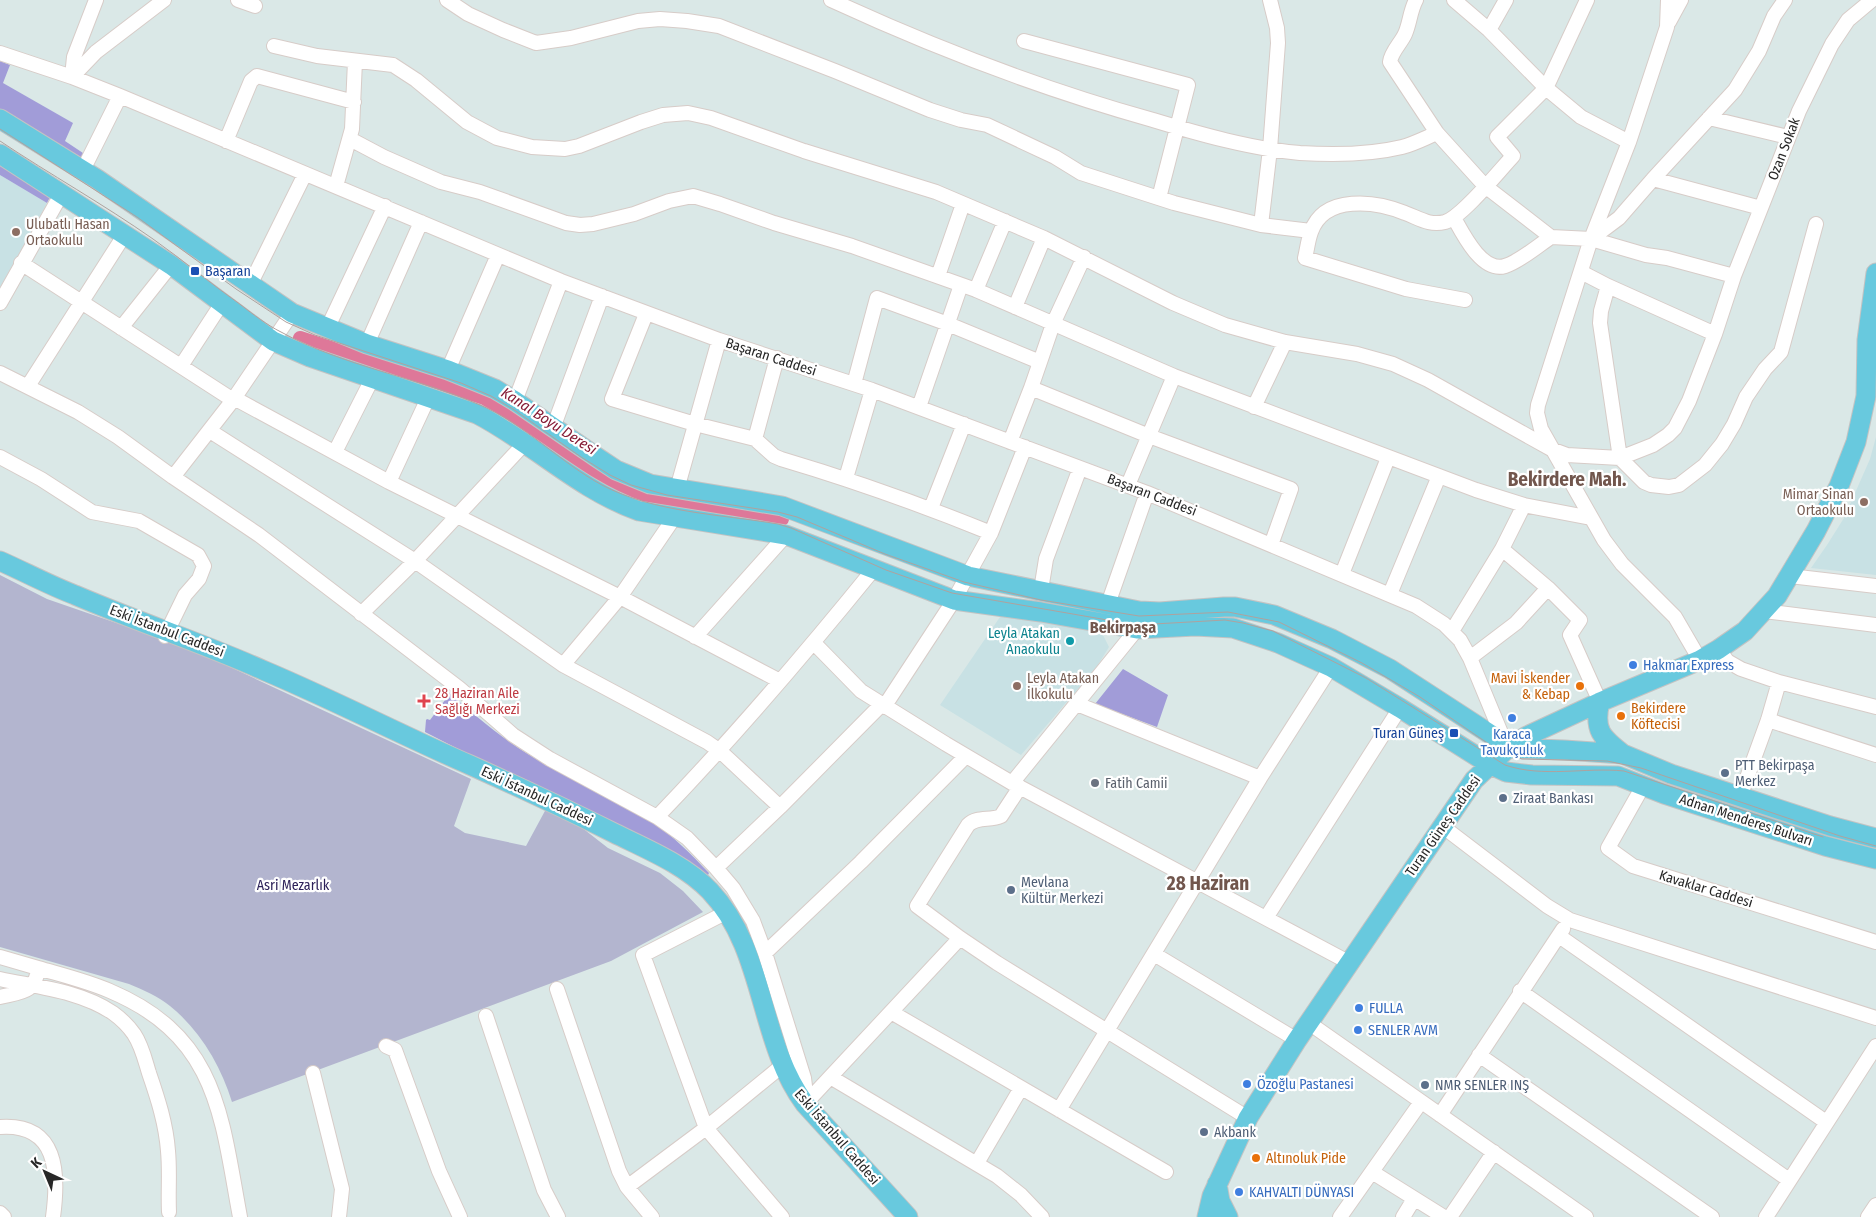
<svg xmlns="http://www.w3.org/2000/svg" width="1876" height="1217" font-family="'Fira Sans Condensed',sans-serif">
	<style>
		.education { fill: #c8e1e4 }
		.green { fill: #a19cd8 }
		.cemetery { fill: #b3b5cf }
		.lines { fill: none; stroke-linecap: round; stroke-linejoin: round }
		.canal { stroke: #de7899; stroke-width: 14 }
		.minor-casing { stroke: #d7ccc8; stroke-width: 16 }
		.major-casing { stroke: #c3c3c3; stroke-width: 21 }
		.minor { stroke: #fff; stroke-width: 14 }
		.major { stroke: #68c9de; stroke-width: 19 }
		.tram { stroke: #afa29e; stroke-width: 1 }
		.education-dot { fill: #8d6e63; stroke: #fff; stroke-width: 2 }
		.transit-dot { fill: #1a4fb4; stroke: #fff; stroke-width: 2 }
		.culture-dot { fill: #0f9aa8; stroke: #fff; stroke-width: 2 }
		.shop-dot { fill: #3f7fe0; stroke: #fff; stroke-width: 2 }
		.food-dot { fill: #e8710a; stroke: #fff; stroke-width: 2 }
		.health-dot { fill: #e0444e; stroke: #fff; stroke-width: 2 }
		.service-dot { fill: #5c6f8a; stroke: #fff; stroke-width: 2 }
		.worship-dot { fill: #6b7280; stroke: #fff; stroke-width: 2 }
		.labels { text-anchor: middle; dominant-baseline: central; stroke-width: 4.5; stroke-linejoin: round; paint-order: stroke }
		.street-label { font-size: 14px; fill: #272727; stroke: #fff }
		.education-label { font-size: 14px; fill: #785e54; stroke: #fff; text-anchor: start }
		.transit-label { font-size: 14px; fill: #164399; stroke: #fff; text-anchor: start }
		.culture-label { font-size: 14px; fill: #0d838f; stroke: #fff; text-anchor: end }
		.shop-label { font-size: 14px; fill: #366cbe; stroke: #fff; text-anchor: start }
		.food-label { font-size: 14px; fill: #c56008; stroke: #fff; text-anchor: start }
		.health-label { font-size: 14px; fill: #be3a42; stroke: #fff; text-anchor: start }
		.service-label { font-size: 14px; fill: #4e5e75; stroke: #fff; text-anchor: start }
		.worship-label { font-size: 14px; fill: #5b616d; stroke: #fff; text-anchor: start }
		.park-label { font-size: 14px; fill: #2d2159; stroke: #fff }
		.water-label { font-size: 15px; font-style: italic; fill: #851c36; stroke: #fff }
		.quarter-label { font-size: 16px; font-weight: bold; fill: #71564d; stroke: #fff }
		.district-label { font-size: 19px; font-weight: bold; fill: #71564d; stroke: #fff }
	</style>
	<rect width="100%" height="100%" fill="#dae8e7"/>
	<path class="education" d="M0,175L47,203L0,292Z
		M1876,437V575L1811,568L1827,545L1844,518L1870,459Z
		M1002,614L1101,631L1109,647L1096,668L1021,755L940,705Z"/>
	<path class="green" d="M0,61L10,65L3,83L73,123L65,141L86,155L80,165L0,115Z
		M0,159L53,191L47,203L0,175Z
		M1123,669L1168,695L1157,727L1095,704Z
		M448,692C468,709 488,727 510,742C553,773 605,791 650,820C672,835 691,854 709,873L707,877L425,732L426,720L427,719L430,720L448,696L446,694Z"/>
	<path class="cemetery" d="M0,575L47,599L128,627L215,660L471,779L454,826L465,833L526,846L546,809L581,827L608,848L660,873L683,891L703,912L611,961L232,1102C221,1066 200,1030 170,1006C158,996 143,990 129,984L0,947Z"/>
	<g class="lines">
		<path class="canal" d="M300,338L484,398L584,465L617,484L649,497L782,519"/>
		<defs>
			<path id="minor" d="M238,0L255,6
				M447,0L468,14L503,30L536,43L571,38L638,21L660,19L687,21L719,26L835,71L930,110L961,120L987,125L1055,157L1081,173L1174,203L1261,225L1311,231
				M831,0C935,48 1042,89 1153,120C1199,134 1252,149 1300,153C1333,155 1369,155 1402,147C1414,144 1425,138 1437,133
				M1416,0C1410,11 1410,23 1405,34C1401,43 1391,52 1390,62L1437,133L1485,186L1551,237L1591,239L1646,255L1667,258L1734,276
				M1454,0L1489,30L1546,88L1581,117L1629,142
				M1668,0L1667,27L1629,142L1591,239L1538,405L1537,413L1541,429L1604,540L1622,564L1675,617L1700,660
				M1669,22L1681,0
				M1489,30L1506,0
				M1024,41L1188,85L1159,198
				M274,46L317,56L393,65L416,80L467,122L497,138L532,147L565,149L579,146L641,122L663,115L688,113L711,118L804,151L936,192L1044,238L1173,303L1225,325L1285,342L1357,354L1393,364L1428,380L1551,449L1567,455L1620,458L1653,445L1668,435L1675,428L1689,401L1715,334L1734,276L1761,208
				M0,53L72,77L120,96L561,281L719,340L872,390L1147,493L1416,606L1444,624L1460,640L1470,658L1506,745
				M72,77L96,52L164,0
				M72,77L74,57L96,0
				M1709,118L1788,137
				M350,139L384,157L441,182L480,192L566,223L580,225L593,224L634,214L669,201L693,196L720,204L774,223L852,246L976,290L1174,376L1476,490L1524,505L1591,518
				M226,141L251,81L257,76L354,102
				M83,170L120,96
				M1653,179L1761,208L1799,111L1832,44L1848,20L1872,0
				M336,186L352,129L355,61
				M1454,218C1463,234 1482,273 1505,266C1519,262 1539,245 1551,237
				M1261,225L1270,149L1278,43L1277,28L1270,0
				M1591,239L1619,218L1653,179L1735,90L1759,51L1774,16L1785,0
				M21,263L233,400
				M1581,272L1608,286L1715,334
				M938,276L963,204
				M250,285L305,174
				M1608,286L1601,311L1600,323L1620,458L1644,482L1651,485L1669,487L1679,485L1705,465L1722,444L1734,424L1746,397L1765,369L1781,352L1816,224
				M976,290L1005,221
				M1465,300L1406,289L1305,258C1307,250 1308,240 1311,232C1324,194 1376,201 1405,213C1419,218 1429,226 1445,222C1462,217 1499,171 1513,156L1497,137L1546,88L1587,0
				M0,303L62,193
				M1015,307L1044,238
				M646,314L612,399L695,424L755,439L774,456L781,459C852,480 922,505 991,533L954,600L884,707
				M121,328L171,265
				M327,329L385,206
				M367,344L421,222
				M1040,362L1053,324L1084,257
				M181,366L222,303
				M448,370L498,255
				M0,373L78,412L118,437L173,477L259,535L459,688L513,735L550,759L657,817L687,838L716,868L733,888L753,921L765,953L804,1078L806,1094L804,1105
				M854,384L877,298L948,324L1040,362L1031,388L1149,436L1291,489L1271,545
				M28,386L125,234
				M234,398L389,482L620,597L780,681
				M515,401L561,281
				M919,407L961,285
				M1254,407L1285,342
				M553,428L602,296
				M210,431L415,561L563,665L707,742L720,751L780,807
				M755,439L777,358
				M1010,442L1031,388
				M335,452L372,379
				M0,457L41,479L92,512L139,521L198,555L204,566L199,579L185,595L165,636
				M173,477L233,400L292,313
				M846,478L872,390
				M389,482L429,396
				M1128,485L1174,376
				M677,489L719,340
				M931,508L964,424
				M991,533L1025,447
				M1502,549L1548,588L1580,620L1570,635L1600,702
				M1342,574L1388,458
				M1790,576L1876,586
				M1041,590L1046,559L1080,468
				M1390,594L1439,476
				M1108,604L1147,493
				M1764,611L1876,625
				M361,614L415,561L524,444
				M1452,631L1502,549L1524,505
				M695,637L786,535
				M814,643L861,691L946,744L1012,783L1350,963
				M1719,649L1727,661L1741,669L1779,682L1876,707
				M1470,658L1516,623L1548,588
				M563,665L620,597L674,518
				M1077,704L1260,778
				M1768,720L1876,755
				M1012,783L1137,629
				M1643,786L1608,848L1633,866L1876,942
				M1020,787L1001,816C990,821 977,816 968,825L917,906L960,938L997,963L1248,1118
				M1740,797L1768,720L1779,682
				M657,817C733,738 804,655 873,570
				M1442,826L1547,906L1570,920L1876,1018
				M716,868L780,807L881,705
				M727,912L643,955L706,1128L782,1217
				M1266,918L1400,708
				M1559,936L1826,1122
				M765,953L861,862L966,756
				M1154,954L1297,1040
				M0,957L38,968C36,993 21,992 0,997
				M38,968C62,975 87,981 110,991C218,1037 221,1115 240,1217
				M0,979C37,987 81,991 113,1013C120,1018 129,1027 134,1034C142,1046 145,1060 149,1073C158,1099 166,1124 168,1151C170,1171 168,1192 169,1212
				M557,989L619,1171L627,1187L706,1128L783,1065
				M1520,991L1789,1180
				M891,1012L1166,1172
				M486,1016L544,1190L558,1217
				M1309,1023L1586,1217
				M386,1046L395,1050L439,1171L460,1217
				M1479,1055L1712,1217
				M313,1073L342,1189L339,1217
				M832,1078L997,1176L1021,1195L1042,1217
				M805,1104L960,938
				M1059,1110L1260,778L1331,667
				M1440,1115L1563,929
				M0,1127C58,1123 59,1173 53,1217
				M977,1163L1021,1088
				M1372,1172L1444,1217
				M627,1187L652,1217
				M0,1213L4,1217
				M1340,1217L1421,1102
				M1403,1217L1414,1199
				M1450,1217L1494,1152
				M1766,1217L1876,1046
				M1868,1217L1876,1205"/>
			<path id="major" d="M0,119L97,179L292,313L367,344L448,370L495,389L515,401L598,458L616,470L650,484L782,506L968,576L1139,611L1160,612L1224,607H1235L1274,615L1332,639L1390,669L1493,736L1508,748
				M0,154L171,265L273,341L310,357L477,414C533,443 579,490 639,511L786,535L954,600L1041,612L1137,629L1195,626L1233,628L1278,643L1331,667L1400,708L1489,764L1506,772L1532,775L1618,776L1664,794L1825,846L1876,859
				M0,561C25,572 49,585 75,595C138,622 202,643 265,671C334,700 401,735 470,765C519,787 566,809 614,833C646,849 684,864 710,891C766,950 758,1041 805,1104L908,1217
				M1600,702C1593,730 1602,738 1623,754
				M1508,748L1564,750L1623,754L1671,774L1830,826L1876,838
				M1217,1184L1220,1201L1228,1217
				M1207,1217L1212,1196L1248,1118L1297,1040L1474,780L1508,748L1527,736L1600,702L1700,660L1719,649L1745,631L1777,596L1816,531L1839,486L1856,442L1866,396L1867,340L1876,273"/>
		</defs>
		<use href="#minor" class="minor-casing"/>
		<use href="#major" class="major-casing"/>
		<use href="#minor" class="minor"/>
		<use href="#major" class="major"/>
		<path class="tram" d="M0,129L137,217L236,289L286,322L315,335L461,383L491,396L513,409L581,457L610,475L631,485L667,495L778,512L797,517L885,554L964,582L1041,600L1139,616L1228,612L1279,622L1362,663L1420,697L1502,753L1522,759L1607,761L1641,768L1840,836L1876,846
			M0,141C51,175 103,204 153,239C183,260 211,284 241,305C254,315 267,325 281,332C343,366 416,377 480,405C523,423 561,463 602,485C655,513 720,514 778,524L791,528L886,570L952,593L1136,625L1225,620L1243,623L1273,631L1366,678L1505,765C1543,778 1585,767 1624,771L1823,837"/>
	</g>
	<g class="education-dot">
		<circle cx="16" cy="232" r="5"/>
		<circle cx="1864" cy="502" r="5"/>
		<circle cx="1017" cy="686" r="5"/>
	</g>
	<g class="transit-dot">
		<rect x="190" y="266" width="10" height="10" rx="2.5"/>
		<rect x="1449" y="728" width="10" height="10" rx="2.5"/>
	</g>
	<circle class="culture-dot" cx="1070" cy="641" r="5"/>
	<g class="shop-dot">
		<circle cx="1633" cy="665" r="5"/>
		<circle cx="1512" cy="718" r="5"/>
		<circle cx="1359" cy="1008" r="5"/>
		<circle cx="1358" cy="1030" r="5"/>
		<circle cx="1247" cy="1084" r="5"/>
		<circle cx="1239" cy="1192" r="5"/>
	</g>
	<g class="food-dot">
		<circle cx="1580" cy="686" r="5"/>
		<circle cx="1621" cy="716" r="5"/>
		<circle cx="1256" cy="1158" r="5"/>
	</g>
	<path class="health-dot" d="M421.5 693.5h5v5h5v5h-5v5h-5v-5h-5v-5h5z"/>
	<g class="service-dot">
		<circle cx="1725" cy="773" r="5"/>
		<circle cx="1503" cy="798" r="5"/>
		<circle cx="1011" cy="890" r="5"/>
		<circle cx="1425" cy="1085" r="5"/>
		<circle cx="1204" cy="1132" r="5"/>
	</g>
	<circle class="worship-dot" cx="1095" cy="783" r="5"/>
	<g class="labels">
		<g class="street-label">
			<text transform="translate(1784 149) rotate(-69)">Ozan Sokak</text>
			<text transform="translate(771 357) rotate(18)">Başaran Caddesi</text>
			<text transform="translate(1152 495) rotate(21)">Başaran Caddesi</text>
			<text transform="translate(167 631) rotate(21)">Eski İstanbul Caddesi</text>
			<text transform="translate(537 796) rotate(25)">Eski İstanbul Caddesi</text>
			<text transform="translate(1746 820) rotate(18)">Adnan Menderes Bulvarı</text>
			<text transform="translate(1443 826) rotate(-55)">Turan Güneş Caddesi</text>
			<text transform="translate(1706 889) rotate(17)">Kavaklar Caddesi</text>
			<text transform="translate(837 1137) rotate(49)">Eski İstanbul Caddesi</text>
		</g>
		<g class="education-label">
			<text x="26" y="224">Ulubatlı Hasan<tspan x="26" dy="16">Ortaokulu</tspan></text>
			<text x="1854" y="494" text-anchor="end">Mimar Sinan<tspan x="1854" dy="16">Ortaokulu</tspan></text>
			<text x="1027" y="678">Leyla Atakan<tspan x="1027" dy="16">İlkokulu</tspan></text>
		</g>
		<g class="transit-label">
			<text x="205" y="271">Başaran</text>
			<text x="1444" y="733" text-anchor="end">Turan Güneş</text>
		</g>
		<g class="culture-label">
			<text x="1060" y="633">Leyla Atakan<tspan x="1060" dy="16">Anaokulu</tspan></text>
		</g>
		<g class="shop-label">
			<text x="1643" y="665">Hakmar Express</text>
			<text x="1512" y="734" text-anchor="middle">Karaca<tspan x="1512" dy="16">Tavukçuluk</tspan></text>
			<text x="1369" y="1008">FULLA</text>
			<text x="1368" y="1030">SENLER AVM</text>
			<text x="1257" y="1084">Özoğlu Pastanesi</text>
			<text x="1249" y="1192">KAHVALTI DÜNYASI</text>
		</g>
		<g class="food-label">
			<text x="1570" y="678" text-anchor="end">Mavi İskender<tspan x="1570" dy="16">&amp; Kebap</tspan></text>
			<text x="1631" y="708">Bekirdere<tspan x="1631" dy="16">Köftecisi</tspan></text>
			<text x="1266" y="1158">Altınoluk Pide</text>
		</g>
		<g class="health-label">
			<text x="435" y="693">28 Haziran Aile<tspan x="435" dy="16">Sağlığı Merkezi</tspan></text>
		</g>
		<g class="service-label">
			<text x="1735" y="765">PTT Bekirpaşa<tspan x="1735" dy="16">Merkez</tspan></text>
			<text x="1513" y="798">Ziraat Bankası</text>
			<text x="1021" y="882">Mevlana<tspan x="1021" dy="16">Kültür Merkezi</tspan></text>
			<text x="1435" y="1085">NMR SENLER INŞ</text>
			<text x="1214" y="1132">Akbank</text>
		</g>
		<g class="worship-label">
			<text x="1105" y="783">Fatih Camii</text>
		</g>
		<g class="park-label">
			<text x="293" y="885">Asri Mezarlık</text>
		</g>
		<g class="water-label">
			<text transform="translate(549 421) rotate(33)">Kanal Boyu Deresi</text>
		</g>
		<g class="quarter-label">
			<text x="1123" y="627">Bekirpaşa</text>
		</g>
		<g class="district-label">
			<text x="1567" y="479">Bekirdere Mah.</text>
			<text x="1208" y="883">28 Haziran</text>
		</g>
	</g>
	<g transform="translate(45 1172) rotate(316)" stroke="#ffffff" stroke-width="4" paint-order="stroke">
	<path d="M0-4L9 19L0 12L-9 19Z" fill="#272727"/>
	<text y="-8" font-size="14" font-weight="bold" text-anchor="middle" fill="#272727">K</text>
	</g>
</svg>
